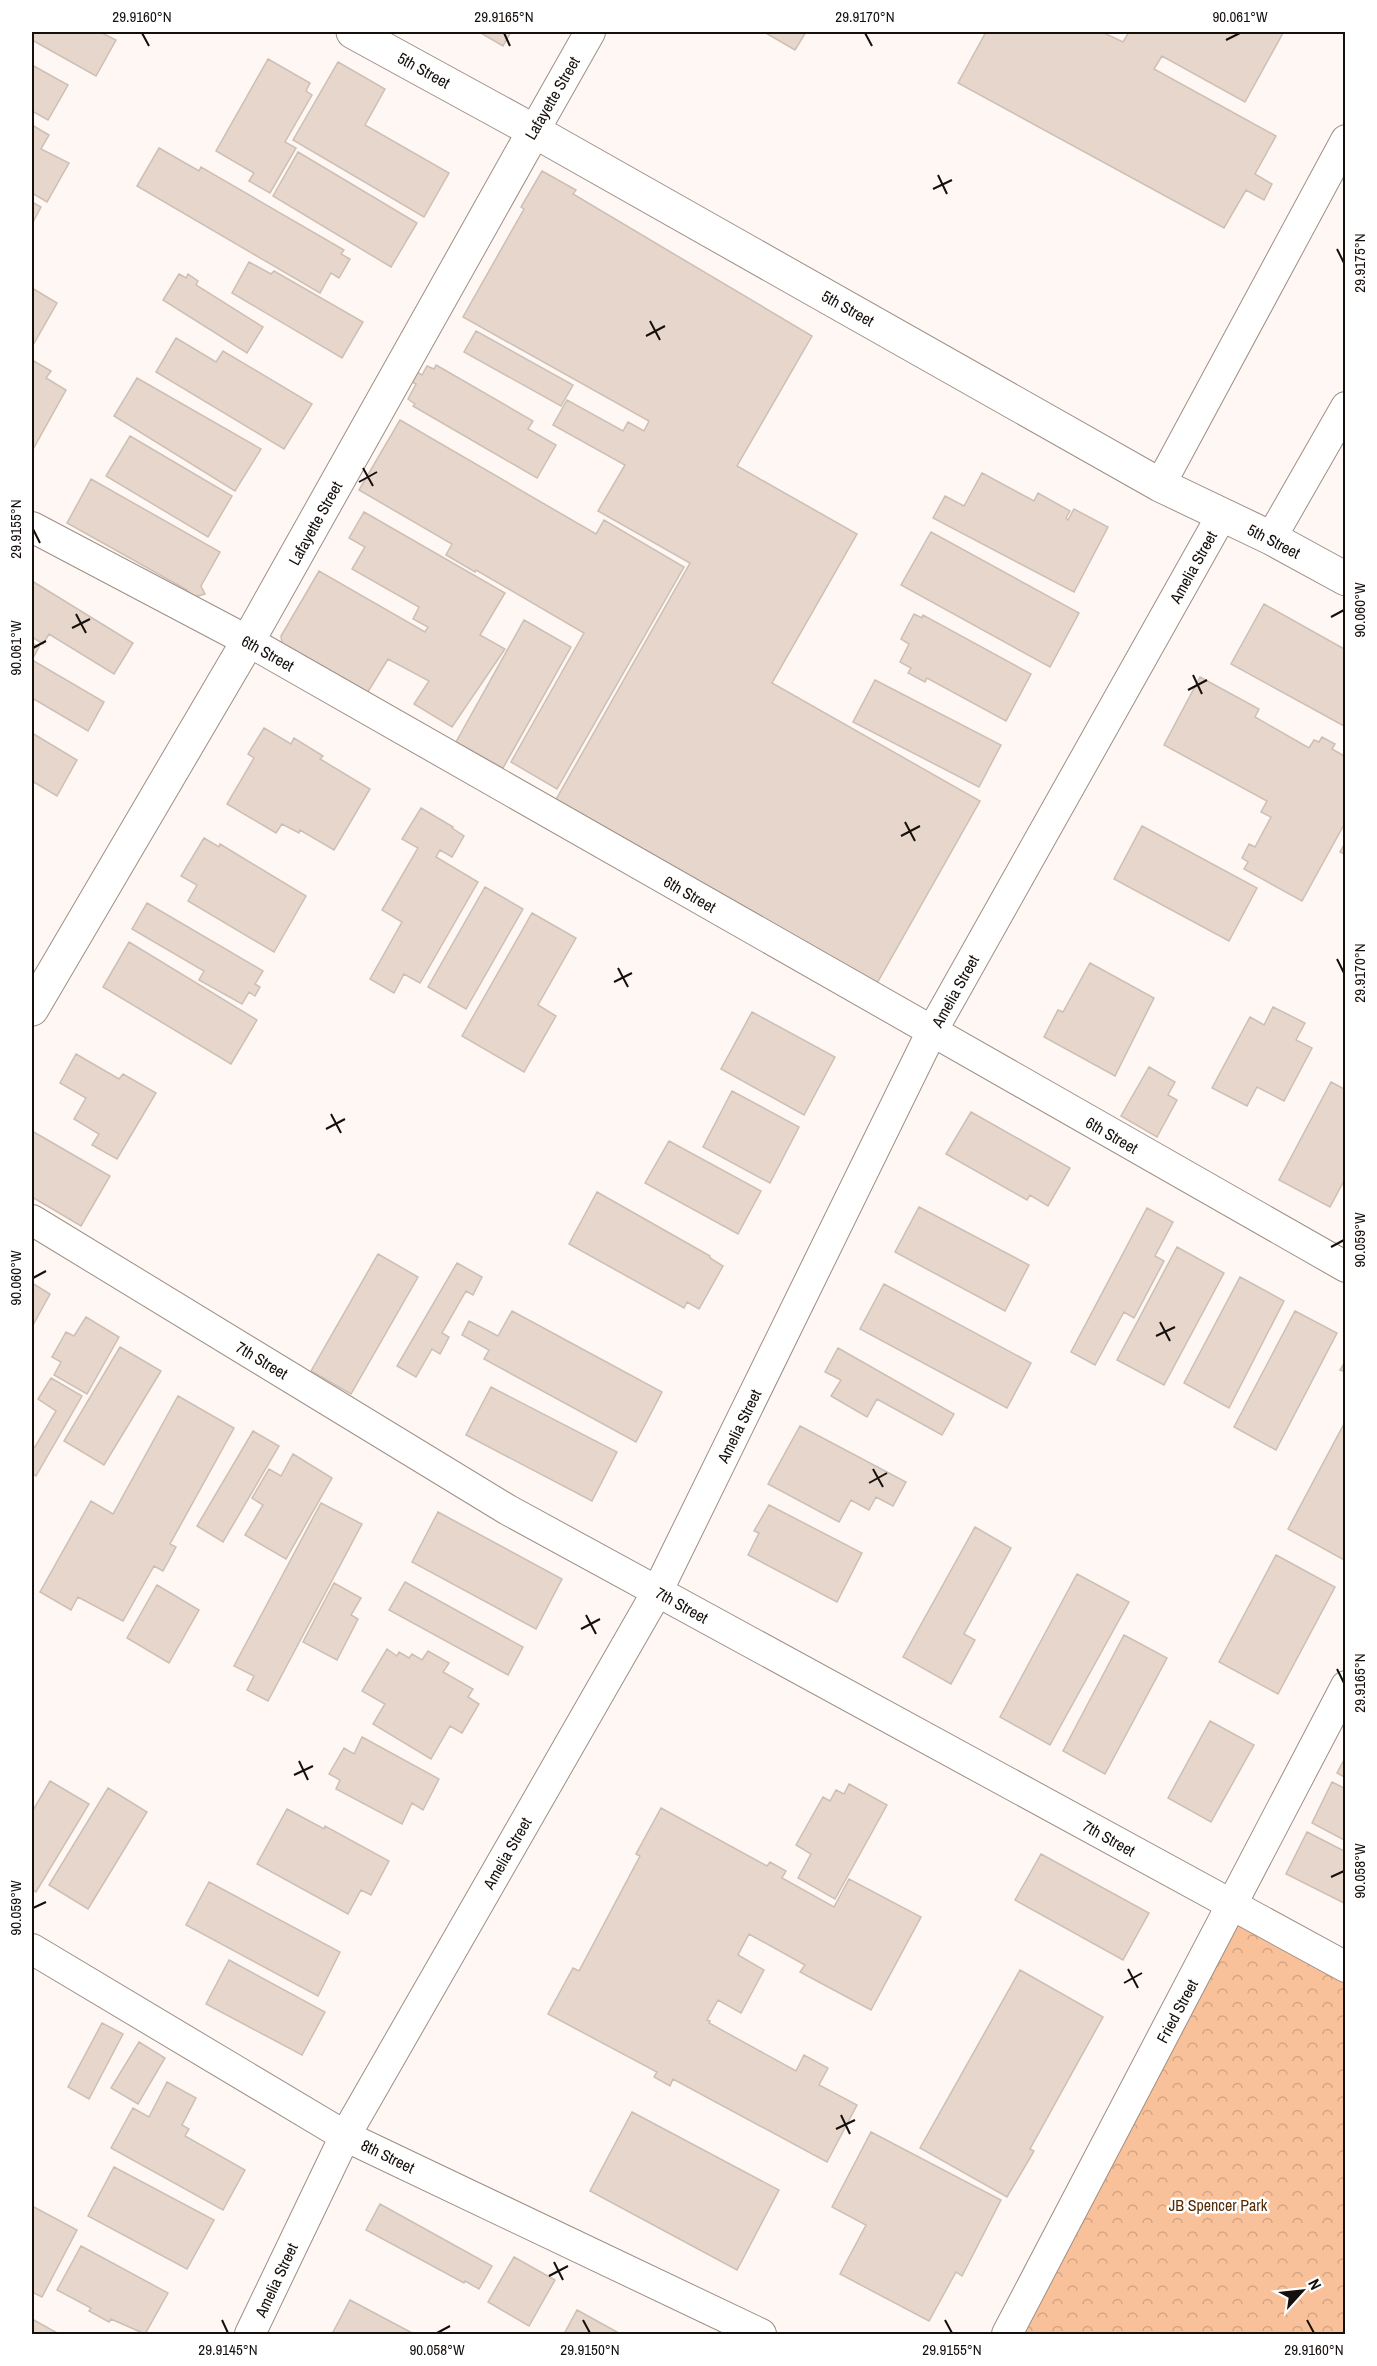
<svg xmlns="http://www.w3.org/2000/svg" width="1377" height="2366" font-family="'Archivo Narrow',sans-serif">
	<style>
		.forest { fill: url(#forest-crowns) }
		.building { fill: #e6d6cc; stroke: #cebfb4; stroke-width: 1.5 }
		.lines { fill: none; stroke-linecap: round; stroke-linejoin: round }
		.minor-casing { stroke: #9e8f85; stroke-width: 32 }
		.secondary-casing { stroke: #9e8f85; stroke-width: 35 }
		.minor { stroke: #fff; stroke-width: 30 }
		.secondary { stroke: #fff; stroke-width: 33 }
		.ticks { fill: none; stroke: #16100d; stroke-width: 2 }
		.labels { text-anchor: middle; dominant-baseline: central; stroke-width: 5; stroke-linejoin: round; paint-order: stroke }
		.street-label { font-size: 16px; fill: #16100d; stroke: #fff }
		.park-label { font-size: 16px; fill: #532a04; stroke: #fff }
		.neatline { fill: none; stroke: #16100d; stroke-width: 2 }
		.ticks-label { font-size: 15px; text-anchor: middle; fill: #16100d }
	</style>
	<defs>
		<pattern id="forest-crowns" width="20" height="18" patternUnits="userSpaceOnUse" patternTransform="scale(1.5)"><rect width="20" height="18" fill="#f9c199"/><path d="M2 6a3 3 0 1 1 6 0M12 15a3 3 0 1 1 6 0" fill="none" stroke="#d5a583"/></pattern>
	</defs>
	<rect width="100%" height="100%" fill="#fef7f3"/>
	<path class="forest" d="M1232,1905L1345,1967V2334H1007Z"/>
	<path class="building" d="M32,32H100L116,40L96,76L32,40Z
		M479,32H511L503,46Z
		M764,32H806L795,50Z
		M986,32H1102L1123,42L1129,32L1283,33L1245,102L1162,56L1154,69L1276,136L1255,174L1272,184L1264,200L1246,190L1224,228L958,83Z
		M268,59L310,83L306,91L312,95L285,142L296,148L270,193L249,181L254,173L216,151Z
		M338,62L385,89L365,125L449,173L424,217L293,140Z
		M32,65L68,85L48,120L32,111Z
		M32,125L49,135L41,149L69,163L47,202L32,193Z
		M159,148L199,171L201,167L344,250L341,254L350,259L339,278L331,273L320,293L137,186Z
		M298,152L417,223L391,267L273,196Z
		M542,171L576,190L573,194L812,336L737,466L857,534L772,683L980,801L876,985L554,803L690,563L598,511L625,465L553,425L567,400L623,431L628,422L644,431L649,421L463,317L524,209L521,207Z
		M32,202L41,207L32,224Z
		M249,262L271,274L274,271L363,322L342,358L232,293Z
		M179,274L186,278L188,274L198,281L196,285L263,327L247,353L163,300Z
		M32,288L57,303L32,347Z
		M476,331L573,385L561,406L464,352Z
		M176,338L216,362L223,351L312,404L284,449L156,372Z
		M32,360L51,371L46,378L66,390L32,451Z
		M436,365L533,421L528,429L556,445L537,478L413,406L415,404L408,399L416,384L410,381L415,371L422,375L427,366L434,369Z
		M137,378L261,449L235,491L114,416Z
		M400,420L596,534L604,520L684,567L557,789L511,762L584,633L476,570L475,572L446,555L452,544L359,490Z
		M130,436L232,496L208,537L106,476Z
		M982,473L1034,501L1038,493L1070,511L1066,518L1068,520L1074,509L1108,527L1074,592L933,518L945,496L964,506Z
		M91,479L220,552L201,586L205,594L191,598L187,590L67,523Z
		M364,512L505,593L480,635L505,649L452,727L414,704L429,681L388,659L366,695L282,644L281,636L284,631L319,571L425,632L428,627L413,619L419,607L352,569L365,547L349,538Z
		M931,532L1079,613L1050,667L901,585Z
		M32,581L133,643L114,674L49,634L43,644L32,637Z
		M1264,604L1346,650L1344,726L1231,664Z
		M914,614L922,618L923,615L1031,674L1006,721L927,678L925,682L908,673L911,668L900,662L909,644L901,639Z
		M524,620L571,647L503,768L456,742Z
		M32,643L39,647L32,660L104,702L88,731L32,698Z
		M1200,677L1259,709L1255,717L1309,748L1314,740L1319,742L1322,737L1335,744L1332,749L1346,757V821L1302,901L1244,869L1248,862L1242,858L1249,844L1255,847L1271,817L1261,812L1267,801L1164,745Z
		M875,680L1001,745L979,787L853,722Z
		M264,728L291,744L294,738L323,756L320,759L370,789L334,850L300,830L299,833L282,824L276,833L227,804L254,758L248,754Z
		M32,733L77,760L57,796L32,781Z
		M421,808L453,827L452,828L464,836L452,857L440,850L436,857L478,882L420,983L404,974L394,993L370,979L402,922L382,910L418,848L402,839Z
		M1142,826L1257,888L1229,941L1114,879Z
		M204,838L219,847L220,844L306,896L274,952L188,901L197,885L181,876Z
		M1346,841V855L1340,852Z
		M485,887L523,909L466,1009L428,987Z
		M147,903L263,971L255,984L260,987L255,996L249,992L242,1004L199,980L204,971L132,929Z
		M532,913L576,938L538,1005L556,1016L524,1072L462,1036Z
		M129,942L257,1020L231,1064L103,987Z
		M1090,963L1154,998L1115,1076L1044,1037L1058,1010L1063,1012Z
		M1273,1007L1305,1023L1296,1040L1312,1048L1284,1101L1257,1087L1247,1106L1212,1088L1250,1017L1264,1025Z
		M752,1012L835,1057L804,1115L721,1069Z
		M76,1054L119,1079L123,1074L156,1093L117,1159L92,1145L99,1134L74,1119L86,1098L60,1083Z
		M1149,1067L1175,1082L1168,1095L1177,1100L1157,1137L1121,1116Z
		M1331,1082L1346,1090V1177L1330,1207L1279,1180Z
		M732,1091L799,1127L770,1183L703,1147Z
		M971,1112L1070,1168L1048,1206L1030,1195L1027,1200L946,1154Z
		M32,1131L110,1176L81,1226L32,1197Z
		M669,1141L761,1191L738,1234L645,1183Z
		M597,1192L710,1256V1258L723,1266L699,1309L687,1302L684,1308L569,1244Z
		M919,1207L1029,1265L1005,1311L895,1252Z
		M1147,1208L1173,1222L1155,1256L1164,1261L1134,1318L1124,1312L1095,1365L1071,1352Z
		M1177,1247L1224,1273L1164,1385L1117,1360Z
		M378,1254L418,1277L351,1394L311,1371Z
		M457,1263L482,1277L473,1295L466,1291L442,1333L449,1337L440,1354L432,1349L416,1377L397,1366Z
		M1240,1277L1284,1301L1229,1408L1184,1383Z
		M32,1283L50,1294L32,1327Z
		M884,1284L1031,1363L1007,1408L860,1329Z
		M512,1311L662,1392L636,1442L484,1359L489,1350L462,1335L469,1321L498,1336Z
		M1295,1311L1337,1333L1276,1450L1234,1427Z
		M86,1317L119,1337L87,1394L54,1375L61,1362L52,1357L66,1332L74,1336Z
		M120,1347L161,1371L104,1465L64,1441Z
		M838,1348L954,1414L942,1435L877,1399L867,1417L831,1396L841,1380L825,1372Z
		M1346,1360V1372L1340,1370Z
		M51,1378L82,1396L36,1476L32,1473V1445L35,1447L56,1411L38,1399Z
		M491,1387L617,1452L592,1501L466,1435Z
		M178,1396L234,1428L170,1544L176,1547L163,1571L154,1566L123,1621L78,1597L71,1610L40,1592L91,1501L113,1514Z
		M1345,1422L1346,1423V1561L1288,1529Z
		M800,1426L906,1482L893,1506L876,1497L869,1510L851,1500L839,1522L768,1484Z
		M253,1431L279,1446L223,1542L197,1526Z
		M293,1454L332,1478L286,1559L245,1535L263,1505L252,1498L269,1469L281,1476Z
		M321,1503L362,1524L268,1701L247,1690L254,1676L234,1666Z
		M769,1505L862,1553L837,1602L748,1555L759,1533L754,1531Z
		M438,1512L562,1579L536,1629L412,1562Z
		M975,1527L1011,1548L964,1634L975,1640L951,1684L903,1657Z
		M1276,1555L1335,1587L1278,1694L1219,1662Z
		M1077,1574L1129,1602L1050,1745L1000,1717Z
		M405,1582L523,1647L508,1675L389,1610Z
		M334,1583L361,1598L351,1615L358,1619L337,1660L303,1642Z
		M157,1585L199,1610L169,1663L127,1638Z
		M1124,1635L1167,1658L1105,1774L1063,1751Z
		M387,1649L397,1656L399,1652L409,1658L412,1654L422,1660L428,1651L449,1663L443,1672L473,1689L468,1697L479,1704L462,1733L450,1726L431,1759L373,1724L385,1704L362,1691Z
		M1210,1721L1254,1745L1211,1822L1168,1798Z
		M362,1737L439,1779L423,1810L412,1803L402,1824L336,1789L340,1780L329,1774L344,1748L354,1754Z
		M1346,1756V1778L1337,1773Z
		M50,1781L89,1804L36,1892L32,1889V1812Z
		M1332,1782L1346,1789V1841L1312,1823Z
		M849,1784L887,1805L835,1899L798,1878L811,1854L796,1845L823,1797L830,1801L836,1790L844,1794Z
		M108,1788L147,1812L88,1909L49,1885Z
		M661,1808L767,1866L770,1862L786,1871L782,1878L834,1907L849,1879L921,1917L871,2010L800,1972L805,1965L749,1934L738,1955L764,1970L741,2013L718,2000L707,2020L710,2021L709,2023L796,2071L804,2055L828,2068L819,2085L857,2105L827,2162L673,2079L670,2086L654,2077L657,2072L548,2014L573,1968L579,1971L640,1856L636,1854Z
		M287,1809L324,1829L325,1826L389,1861L371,1895L361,1890L348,1914L257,1864Z
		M1307,1832L1346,1852V1899L1344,1903L1286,1874Z
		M1041,1854L1149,1913L1123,1960L1015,1900Z
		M209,1882L340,1952L318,1996L186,1925Z
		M229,1960L325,2012L302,2055L206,2004Z
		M1020,1970L1103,2017L1030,2149L1034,2151L1007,2197L920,2148Z
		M102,2023L123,2034L89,2099L68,2087Z
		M139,2042L165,2058L138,2104L111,2088Z
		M167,2082L196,2098L182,2125L189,2129L185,2136L245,2170L223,2210L111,2148L133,2108L149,2117Z
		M632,2112L779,2190L737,2270L590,2191Z
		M871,2132L1001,2200L962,2276L956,2272L929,2321L840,2274L866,2225L832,2207Z
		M114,2167L214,2220L187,2269L88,2216Z
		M380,2204L492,2266L479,2289L465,2281L464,2283L366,2230Z
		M32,2206L77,2230L42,2297L32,2292Z
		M81,2246L168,2293L145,2334L111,2319L109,2322L89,2311L91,2308L57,2290Z
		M514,2257L555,2280L529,2326L488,2302Z
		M350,2300L414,2334H332Z
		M577,2310L617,2332L615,2334H564Z
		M32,2319L59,2334H32Z"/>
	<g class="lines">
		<defs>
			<path id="minor" d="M534,131L590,32
				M1160,485L1346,140
				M32,527L248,641L1346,1267
				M1271,538L1346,407
				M32,1220L508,1510L1346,1967
				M32,1949L345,2136L761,2334
				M250,2334L345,2136L657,1592L931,1033L1222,515
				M1007,2334L1346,1686"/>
			<path id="secondary" d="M353,32L534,131L1160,485L1271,538L1346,579
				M32,1009L248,641L534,131"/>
		</defs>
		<use href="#minor" class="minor-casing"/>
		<use href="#secondary" class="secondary-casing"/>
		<use href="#minor" class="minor"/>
		<use href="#secondary" class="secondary"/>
	</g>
	<path class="ticks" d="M142,33L149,46M504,33L510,46M865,33L872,46M1226,40L1240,33M938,175L947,194M933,189L952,180M1337,249L1344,263M650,321L660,340M646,336L665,326M363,468L373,486M359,482L377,472M33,529L40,543M76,614L86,633M1331,617L1344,610M72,628L90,619M33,648L46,641M1193,675L1202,694M1188,690L1207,680M905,822L915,841M901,836L920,826M1337,959L1344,973M618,968L628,987M614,982L632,973M331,1114L341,1133M326,1129L345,1119M1331,1247L1344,1240M33,1278L46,1271M1160,1322L1170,1341M1156,1336L1175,1327M873,1469L883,1487M869,1483L887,1473M586,1615L596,1634M581,1629L600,1619M1337,1669L1344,1683M299,1761L308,1780M294,1775L313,1766M1331,1877L1344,1871M33,1908L46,1902M1128,1969L1138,1988M1124,1983L1142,1973M841,2115L850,2134M836,2129L855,2120M554,2262L563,2280M549,2276L568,2266M222,2320L228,2333M583,2320L590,2333M945,2320L952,2333M1307,2320L1314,2333M437,2333L450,2326"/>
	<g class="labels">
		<g class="street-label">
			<text transform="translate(424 70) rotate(29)">5th Street</text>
			<text transform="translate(552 98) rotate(-60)">Lafayette Street</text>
			<text transform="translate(848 308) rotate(29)">5th Street</text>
			<text transform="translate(315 523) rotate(-61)">Lafayette Street</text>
			<text transform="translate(1274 541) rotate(27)">5th Street</text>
			<text transform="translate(1193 567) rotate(-61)">Amelia Street</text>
			<text transform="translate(268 653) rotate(29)">6th Street</text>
			<text transform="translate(690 894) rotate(30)">6th Street</text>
			<text transform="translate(955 991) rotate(-61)">Amelia Street</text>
			<text transform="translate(1112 1135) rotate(30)">6th Street</text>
			<text transform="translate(262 1360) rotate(31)">7th Street</text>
			<text transform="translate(739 1426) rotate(-64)">Amelia Street</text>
			<text transform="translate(682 1605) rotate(29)">7th Street</text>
			<text transform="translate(1109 1838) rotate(29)">7th Street</text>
			<text transform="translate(507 1853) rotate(-60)">Amelia Street</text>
			<text transform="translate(1177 2011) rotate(-62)">Fried Street</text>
			<text transform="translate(388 2156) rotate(26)">8th Street</text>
			<text transform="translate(276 2280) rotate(-65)">Amelia Street</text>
		</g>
		<g class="park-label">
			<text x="1218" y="2205">JB Spencer Park</text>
		</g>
	</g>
	<rect width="1377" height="2366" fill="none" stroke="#ffffff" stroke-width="66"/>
	<g transform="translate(1302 2291) rotate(63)" stroke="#ffffff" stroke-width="4.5" paint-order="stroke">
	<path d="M0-4.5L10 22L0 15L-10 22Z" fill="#16100d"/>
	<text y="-9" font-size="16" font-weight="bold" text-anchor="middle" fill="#16100d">N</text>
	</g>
	<rect x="33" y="33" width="1311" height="2300" class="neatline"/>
	<g class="ticks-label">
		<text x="142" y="22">29.9160°N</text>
		<text x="504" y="22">29.9165°N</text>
		<text x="865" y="22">29.9170°N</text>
		<text x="1240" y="22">90.061°W</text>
		<text transform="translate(1360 263) rotate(-90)" y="5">29.9175°N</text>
		<text transform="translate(16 529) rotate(-90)" y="5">29.9155°N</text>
		<text transform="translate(1360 610) rotate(-90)" y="5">90.060°W</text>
		<text transform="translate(16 648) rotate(-90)" y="5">90.061°W</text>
		<text transform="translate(1360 973) rotate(-90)" y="5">29.9170°N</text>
		<text transform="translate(1360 1240) rotate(-90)" y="5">90.059°W</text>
		<text transform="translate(16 1278) rotate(-90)" y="5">90.060°W</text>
		<text transform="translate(1360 1683) rotate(-90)" y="5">29.9165°N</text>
		<text transform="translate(1360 1871) rotate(-90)" y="5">90.058°W</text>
		<text transform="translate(16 1908) rotate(-90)" y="5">90.059°W</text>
		<text x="228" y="2355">29.9145°N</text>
		<text x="437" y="2355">90.058°W</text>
		<text x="590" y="2355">29.9150°N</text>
		<text x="952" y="2355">29.9155°N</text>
		<text x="1314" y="2355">29.9160°N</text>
	</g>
</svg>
